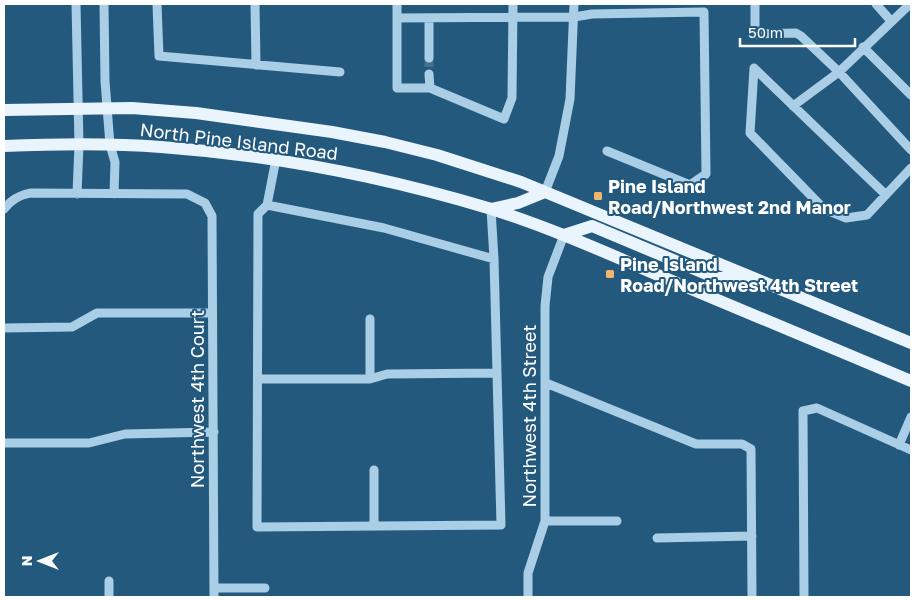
<svg xmlns="http://www.w3.org/2000/svg" width="915" height="601" font-family="'Golos Text',sans-serif">
	<style>
		.lines { fill: none; stroke-linecap: round; stroke-linejoin: round }
		.minor-tunnel { stroke: #457291; stroke-width: 9; stroke-dasharray: 9 4.5; stroke-linecap: butt }
		.minor { stroke: #a9cee6; stroke-width: 9 }
		.major { stroke: #eaf4fd; stroke-width: 12 }
		.poi-dot { fill: #f0b66d; stroke: #24597e; stroke-width: 2 }
		.labels { text-anchor: middle; dominant-baseline: central; stroke-width: 4; stroke-linejoin: round; paint-order: stroke }
		.street-label { font-size: 18px; fill: #fff; stroke: #24597e }
		.poi-label { font-size: 18px; font-weight: bold; fill: #fff; stroke: #24597e; text-anchor: start }
	</style>
	<rect width="100%" height="100%" fill="#24597e"/>
	<g class="lines">
		<path class="minor-tunnel" d="M429,58V74"/>
		<path class="minor" d="M76,4L79,145L77,194
			M104,4L105,81L110,145L115,162L114,194
			M157,4L159,56L340,72
			M255,4L256,65
			M397,4V88H430L504,119L512,98L513,4
			M755,4V34L796,33L801,36L839,72L793,106
			M876,4L891,21
			M910,4L839,72L911,150
			M397,18L574,17L592,14L704,12L706,174L690,185L607,151
			M429,18V58
			M863,47L911,95
			M429,74L430,88
			M276,159L267,205L384,228L494,259L491,209
			M545,192L559,156L570,99L574,4
			M886,195L754,68L750,133L824,209L846,218L867,215L911,168
			M267,205L258,214L257,527L501,525L494,259
			M4,209C11,200 18,196 30,193L187,194L205,203L212,216L214,597
			M370,319V379
			M4,328L72,327L97,313H212
			M258,379H370L387,374L497,373
			M546,383L696,444H742L751,449L752,597
			M4,443H89L125,434L214,432
			M899,445L911,417
			M374,470V526
			M545,521H617
			M657,538L752,536
			M214,588H265
			M109,597V581
			M528,597V573L545,521V306L548,277L564,235
			M804,597L803,411L817,408L911,450"/>
		<path class="major" d="M4,110L132,108L196,113L332,132L385,142L437,155L521,182L911,343
			M4,146C56,144 109,143 161,147C272,155 381,176 488,208C549,227 607,253 665,278C747,313 829,347 911,381
			M491,209L518,203L545,192
			M564,235L592,226L716,278L746,277"/>
	</g>
	<g class="poi-dot">
		<rect x="593" y="191" width="10" height="10" rx="2.5"/>
		<rect x="605" y="269" width="10" height="10" rx="2.5"/>
	</g>
	<g class="labels">
		<g class="street-label">
			<text transform="translate(239 141) rotate(7)">North Pine Island Road</text>
			<text transform="translate(197 399) rotate(-90)">Northwest 4th Court</text>
			<text transform="translate(529 416) rotate(-90)">Northwest 4th Street</text>
		</g>
		<g class="poi-label">
			<text x="608" y="186">Pine Island<tspan x="608" dy="21">Road/Northwest 2nd Manor</tspan></text>
			<text x="620" y="264">Pine Island<tspan x="620" dy="21">Road/Northwest 4th Street</tspan></text>
		</g>
	</g>
	<rect width="915" height="601" fill="none" stroke="#ffffff" stroke-width="10"/>
	<g transform="translate(40 561) rotate(270)" stroke="#24597e" stroke-width="4" paint-order="stroke">
	<path d="M0-4L9 19L0 12L-9 19Z" fill="#ffffff"/>
	<text y="-8" font-size="14" font-weight="bold" text-anchor="middle" fill="#ffffff">N</text>
	</g>
	<path d="M740 38v8h115v-8" fill="none" stroke="#ffffff" stroke-width="2.5"/>
	<text x="748" y="38" font-size="15" fill="#ffffff" stroke="#24597e" stroke-width="4" paint-order="stroke">50 m</text>
</svg>
